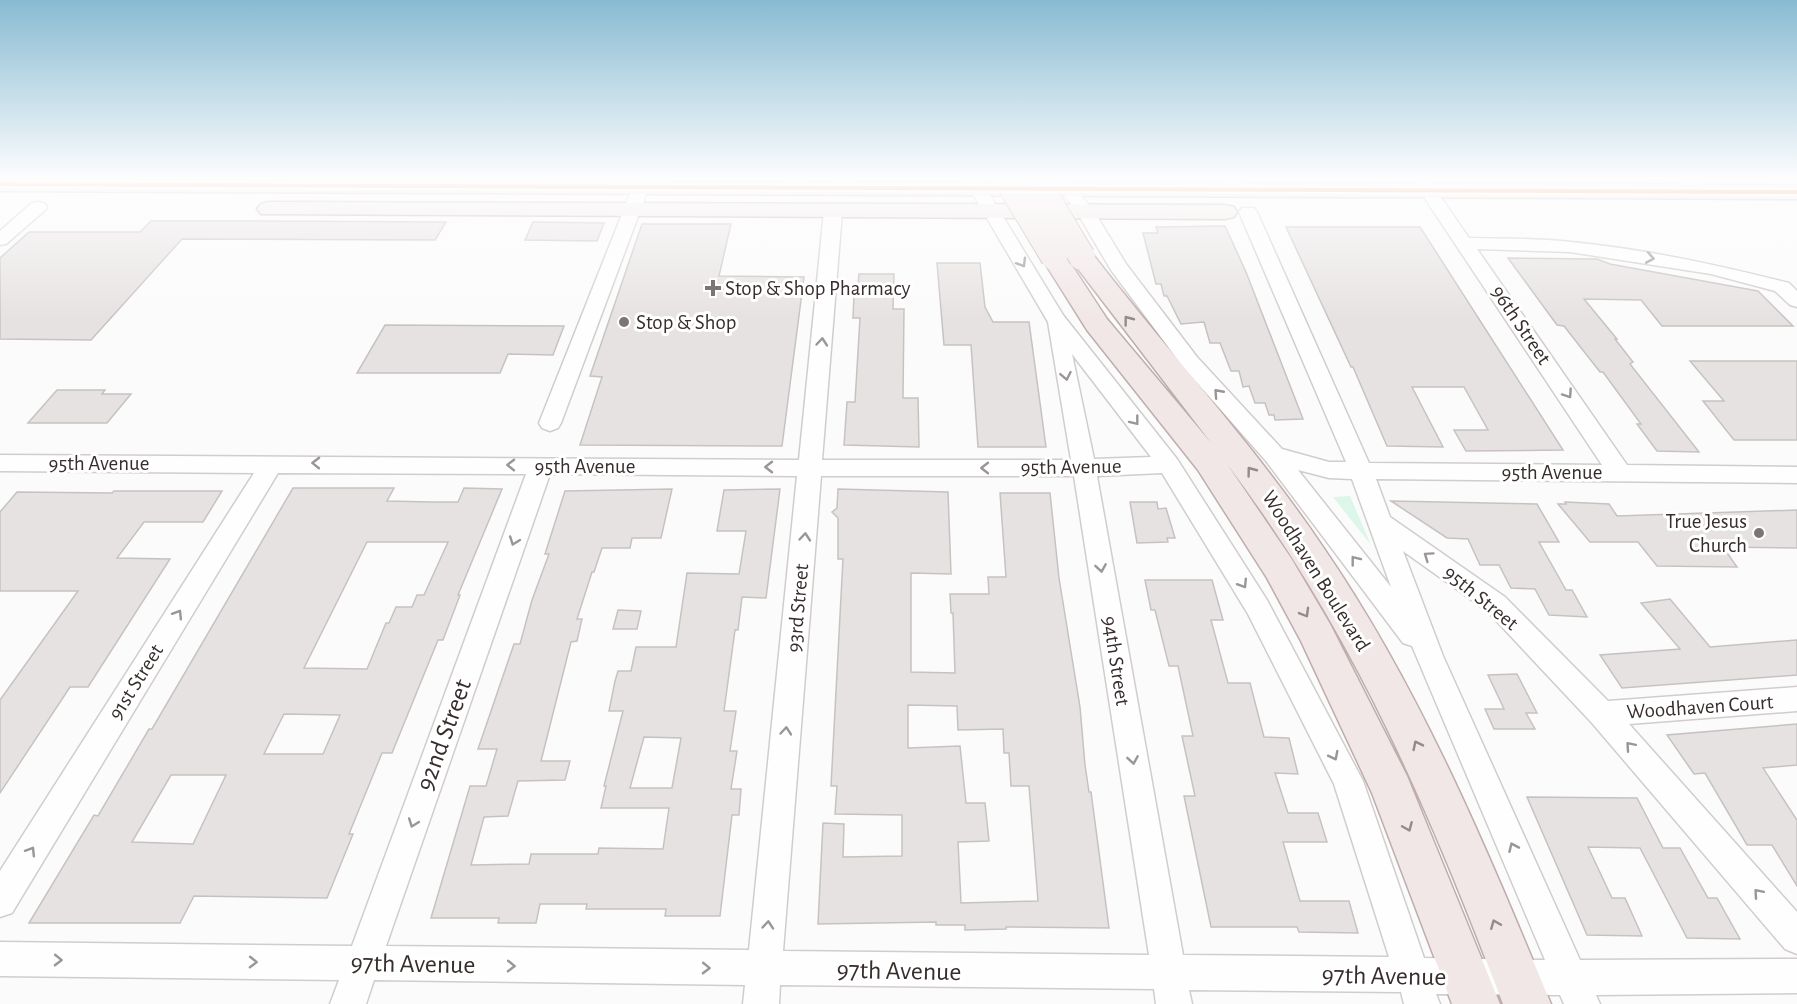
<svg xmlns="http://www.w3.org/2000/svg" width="1797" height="1004" font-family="'Alegreya Sans',sans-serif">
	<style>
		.green { fill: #dcf7ea }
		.building { fill: #e7e2e2; stroke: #c7c2c2; stroke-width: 1.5; fill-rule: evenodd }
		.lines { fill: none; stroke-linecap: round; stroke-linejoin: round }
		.street-casing { stroke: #d1cdcc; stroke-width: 3 }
		.primary-casing { stroke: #beadac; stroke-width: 3 }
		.street { fill: #fefefe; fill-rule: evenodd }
		.primary { fill: #f1e7e7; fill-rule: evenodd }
		.primary-bridge-casing { stroke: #beadac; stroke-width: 28; stroke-linecap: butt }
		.primary-bridge { stroke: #f1e7e7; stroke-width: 26 }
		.bus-1-casing { stroke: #fff; stroke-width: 5 }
		.bus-1 { fill: #f26522; fill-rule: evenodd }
		.oneway { stroke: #9a9695 }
		.oneway2 { stroke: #948a8a }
		.poi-dot { fill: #7c7574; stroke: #fff; stroke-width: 2 }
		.labels { text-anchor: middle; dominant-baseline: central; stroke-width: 6; stroke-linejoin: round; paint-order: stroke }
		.poi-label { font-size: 21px; fill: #372d2c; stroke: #fff; text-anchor: start }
		.street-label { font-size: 21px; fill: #372d2c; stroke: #fff }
		.near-street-label { font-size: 26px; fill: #372d2c; stroke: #fff }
	</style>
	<rect width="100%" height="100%" fill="#fbfbfb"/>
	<path class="green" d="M1350,496L1371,545L1333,497Z"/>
	<path class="building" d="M151,221H238L446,222L435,240L182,239L91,340L0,339V258L29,232H140Z
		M533,222L604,223L597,241L525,240Z
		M642,224H731L719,276L804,277L782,446L580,445L602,377L590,376Z
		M1225,226L1246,272L1303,419L1275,420L1274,415H1269L1265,403H1255L1249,386L1243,387L1239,371H1231L1220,343H1210L1204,322L1181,324L1167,296H1164L1161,284H1156L1143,233H1158L1156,227Z
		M1286,227H1420L1563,450L1466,451L1454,430H1488L1464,387H1412L1443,447L1387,446L1353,367H1351Z
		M1508,258L1597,259L1610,264L1758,291L1793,326H1662L1641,300L1584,299L1617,339H1615L1633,362L1630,364L1699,452L1657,451L1637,424H1641L1603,372H1600L1564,326L1557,325Z
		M937,263H980L985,307L993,322H1029L1046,447H978L971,345H944Z
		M859,274H894L893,309H904L903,398H918L919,447L844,445L847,402H855L860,318H853L854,295H857Z
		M385,325L564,326L553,355L508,354L500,373H357Z
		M1690,361H1797V440H1734L1703,401H1724Z
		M57,390H105L102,394H131L107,423H28Z
		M293,488H394L387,501L431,502H458L464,488L502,489L458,595H460L443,640H438L392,753H382L349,834H353L327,898L194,896L180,923H29L94,815L98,816L149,729H152ZM367,542H448L424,595H417L412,607H396L389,623H386L367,669L304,668ZM284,714L340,715L323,754H264ZM171,775H226L193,844L132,842Z
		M672,489L661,538H632L630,548H602L594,572H592L577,619H582L577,641L571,642L541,761H570L565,780L518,781L508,816L484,817L471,865L529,864L531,854H598L599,848L663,849L669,808H601L606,786H604L623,711H609L615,681L618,671H631L636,647H676L687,573L739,574L746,531H717L724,490L780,489L766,598L742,597L738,630H735L724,711H736L730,751H737L731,789H741L739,815H732L720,916H665L666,909H586L587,904H540L536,923H498L499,918H431L470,786H486L497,749H478L514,644H520L532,600L549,554H545L565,491ZM644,737L681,738L672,788H630Z
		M838,489L948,492L951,574L911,573V672L955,673L953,613H951L950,594H989L988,577H1006L1000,493H1050L1059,578L1080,707L1085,765L1089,792H1091L1109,928L1006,927V929L965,930V925H936V922L818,924L823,823L844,824L843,857L902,856V815L835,814L837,786H831L843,559H838V518L832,512L837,508ZM908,705L957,706L958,730L1003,729L1004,753H1009L1011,786H1029L1038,901L961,903L958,842L989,841L985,803H966L960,746L908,748Z
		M114,491H222L203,522H144L117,558L170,559L88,687H70L0,793V700L78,591H0V512L17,492L112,493Z
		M1391,501L1537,504L1559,542H1539L1566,590H1572L1587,617L1549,615L1535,589L1511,588L1499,565H1480L1468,539L1447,538Z
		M1130,502H1157L1158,509L1166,508L1175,538H1167L1168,542L1137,543Z
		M1565,502L1609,504L1617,516L1797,510V548L1723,547L1737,567L1657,566L1638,542H1590L1558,504H1566Z
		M1145,580H1212L1223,620H1211L1228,683H1250L1264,737L1289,738L1298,774L1275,773L1288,813H1318L1327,842H1283L1300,901H1349L1358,933L1299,932L1297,927H1211L1184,796H1195L1182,736H1193L1178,666H1169L1155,610H1151Z
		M1670,599L1710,647L1797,640V675L1622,688L1600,655L1680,649L1641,603Z
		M618,610L641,611L637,629H613Z
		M1517,674L1537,713H1526L1535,729H1494L1485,709H1504L1488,675Z
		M1797,724V765L1763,768L1797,820V886L1772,845H1747L1705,773L1694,774L1667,735Z
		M1527,797L1637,798L1663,848H1680L1708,898H1717L1740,939L1687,938L1640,848L1588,847L1612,898H1625L1642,936L1587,935Z"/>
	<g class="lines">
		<defs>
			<path id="street" d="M636,179H652L561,423L558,428L550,431L542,428L539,423Z
				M964,179H980L1063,315L1177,459L1267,600L1363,781L1424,958L1545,960L1412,646L1403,643L1266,461L1183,367L1111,270L1078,214L1052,179H1068L1095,213L1126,264L1197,357L1282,449L1329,462H1346L1239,212L1242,208H1254L1257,212L1369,463L1602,465L1412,179H1428L1469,238C1503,239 1537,238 1571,242C1645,249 1717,265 1789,283L1797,291V307L1790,305L1775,291L1711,274L1570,252L1477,249L1627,465L1797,467V483L1376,479L1390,517L1505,597L1608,701L1797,687V711L1629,724L1797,912V954L1785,949L1592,723L1487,611L1403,551L1443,656L1580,960L1797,959V993L1596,995L1600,1004H1564L1560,995L1436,994L1440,1004H1404L1401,992L1189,990L1192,1004H1156L1154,989L780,985L779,1004H743L745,985L374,980L366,1004H330L339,980L0,976V942L352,946L526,474L278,473L12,913L0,917V871L254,473L0,471V455L799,460L824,212L833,207L842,212L822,460H1071L1048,322ZM1072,354L1151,457L1094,459ZM1298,470L1329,478L1352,479L1391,587ZM1162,473L1248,614L1334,784L1389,957L1183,955L1097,476ZM550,474L797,476L749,950L386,946ZM821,476H1074L1149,955L783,951Z
				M1223,179H1239L1245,190L1242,194H1230Z
				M1676,179H1694L1706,191L1697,196L1691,195Z
				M38,202L44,203L47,207L44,211L6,244L0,245V231L32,203Z"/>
			<path id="primary" d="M0,179L1797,185V199L0,191Z
				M269,202L1225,205L1234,207L1237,212L1234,217L1225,219L261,214L257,209L261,204Z
				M1054,249L1063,252L1107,319L1212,444L1069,257L1073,252L1082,249L1091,252C1167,351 1253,443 1323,547C1420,688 1486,847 1551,1004H1503C1428,808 1355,634 1227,464L1291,558L1330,624L1407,776L1500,1004H1452L1372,793L1301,641L1267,578L1198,470L1087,330L1041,257L1045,252Z"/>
		</defs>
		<use href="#street" class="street-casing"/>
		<use href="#primary" class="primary-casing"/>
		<use href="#street" class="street"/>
		<use href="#primary" class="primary"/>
		<defs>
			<path id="primary-bridge" d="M1007,179L1054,257
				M1035,179L1082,257"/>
		</defs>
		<use href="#primary-bridge" class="primary-bridge-casing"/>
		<use href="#primary-bridge" class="primary-bridge"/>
		<defs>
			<path id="bus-1" d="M0,182L1797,190V194L0,186Z"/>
		</defs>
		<use href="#bus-1" class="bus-1-casing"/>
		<use href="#bus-1" class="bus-1"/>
	</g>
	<defs><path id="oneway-chevron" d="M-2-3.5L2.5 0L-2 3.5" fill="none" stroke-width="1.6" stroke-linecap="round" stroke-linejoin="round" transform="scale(1.5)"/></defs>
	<g class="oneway">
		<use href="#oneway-chevron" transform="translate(1650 258) rotate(10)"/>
		<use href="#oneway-chevron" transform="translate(1022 263) rotate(59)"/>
		<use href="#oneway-chevron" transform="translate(822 342) rotate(-85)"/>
		<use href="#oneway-chevron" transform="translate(1066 376) rotate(79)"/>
		<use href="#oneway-chevron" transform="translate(1218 393) rotate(-132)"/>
		<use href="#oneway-chevron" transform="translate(1568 394) rotate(56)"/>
		<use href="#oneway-chevron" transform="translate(1135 421) rotate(52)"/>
		<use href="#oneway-chevron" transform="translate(316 463) rotate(-179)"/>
		<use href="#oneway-chevron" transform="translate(511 465) rotate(-179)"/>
		<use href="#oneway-chevron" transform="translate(769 467) rotate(-180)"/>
		<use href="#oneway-chevron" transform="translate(985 468) rotate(-180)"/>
		<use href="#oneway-chevron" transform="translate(805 537) rotate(-85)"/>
		<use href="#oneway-chevron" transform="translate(514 541) rotate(110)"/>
		<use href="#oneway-chevron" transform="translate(1428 556) rotate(-145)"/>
		<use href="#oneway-chevron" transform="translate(1355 560) rotate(-128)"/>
		<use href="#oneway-chevron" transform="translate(1101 568) rotate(81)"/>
		<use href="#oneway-chevron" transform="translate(1243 584) rotate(58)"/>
		<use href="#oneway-chevron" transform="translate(178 614) rotate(-58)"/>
		<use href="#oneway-chevron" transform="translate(786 731) rotate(-85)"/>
		<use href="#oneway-chevron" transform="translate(1630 746) rotate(-131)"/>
		<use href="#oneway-chevron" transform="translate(1334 756) rotate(63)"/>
		<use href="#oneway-chevron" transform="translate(1133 760) rotate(81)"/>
		<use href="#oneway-chevron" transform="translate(413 823) rotate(110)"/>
		<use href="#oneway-chevron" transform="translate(1513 847) rotate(-114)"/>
		<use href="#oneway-chevron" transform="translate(31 851) rotate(-58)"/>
		<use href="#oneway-chevron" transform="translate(1758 893) rotate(-131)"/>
		<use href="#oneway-chevron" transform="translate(768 925) rotate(-85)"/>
		<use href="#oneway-chevron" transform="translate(58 960) rotate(1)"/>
		<use href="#oneway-chevron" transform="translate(253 962) rotate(1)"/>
		<use href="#oneway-chevron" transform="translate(511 966) rotate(1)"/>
		<use href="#oneway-chevron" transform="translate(706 968) rotate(1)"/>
	</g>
	<g class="oneway2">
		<use href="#oneway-chevron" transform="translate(1128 320) rotate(-127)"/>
		<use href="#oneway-chevron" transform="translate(1251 471) rotate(-127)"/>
		<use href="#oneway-chevron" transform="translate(1305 613) rotate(60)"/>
		<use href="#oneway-chevron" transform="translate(1417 745) rotate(-116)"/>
		<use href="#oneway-chevron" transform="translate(1408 827) rotate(67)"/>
		<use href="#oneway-chevron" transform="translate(1495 924) rotate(-112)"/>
	</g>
	<linearGradient id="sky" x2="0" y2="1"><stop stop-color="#88bbd2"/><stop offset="0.56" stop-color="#fdfdfd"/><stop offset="1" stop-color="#fdfdfd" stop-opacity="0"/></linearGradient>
	<rect width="1797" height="319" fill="url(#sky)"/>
	<g class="poi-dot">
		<path d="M710 279h6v6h6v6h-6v6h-6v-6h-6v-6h6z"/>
		<circle cx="624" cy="322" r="6"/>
		<circle cx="1759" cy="533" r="6"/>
	</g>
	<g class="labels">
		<g class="poi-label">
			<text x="725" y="288">Stop &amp; Shop Pharmacy</text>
			<text x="636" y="322">Stop &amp; Shop</text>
			<text x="1747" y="521" text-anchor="end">True Jesus<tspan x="1747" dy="24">Church</tspan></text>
		</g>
		<g class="street-label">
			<text transform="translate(1521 325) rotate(56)">96th Street</text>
			<text x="99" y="463">95th Avenue</text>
			<text x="585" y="466">95th Avenue</text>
			<text transform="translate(1071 467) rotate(-1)">95th Avenue</text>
			<text x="1552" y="472">95th Avenue</text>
			<text transform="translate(1316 571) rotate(58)">Woodhaven Boulevard</text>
			<text transform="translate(1481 598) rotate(39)">95th Street</text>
			<text transform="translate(798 608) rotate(-85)">93rd Street</text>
			<text transform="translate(1116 661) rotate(81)">94th Street</text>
			<text transform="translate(136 682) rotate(-58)">91st Street</text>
			<text transform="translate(1700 707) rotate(-4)">Woodhaven Court</text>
		</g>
		<g class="near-street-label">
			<text transform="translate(444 735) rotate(-70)">92nd Street</text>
			<text transform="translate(413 964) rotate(1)">97th Avenue</text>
			<text transform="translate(899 971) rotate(1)">97th Avenue</text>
			<text transform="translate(1384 976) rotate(1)">97th Avenue</text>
		</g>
	</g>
</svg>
